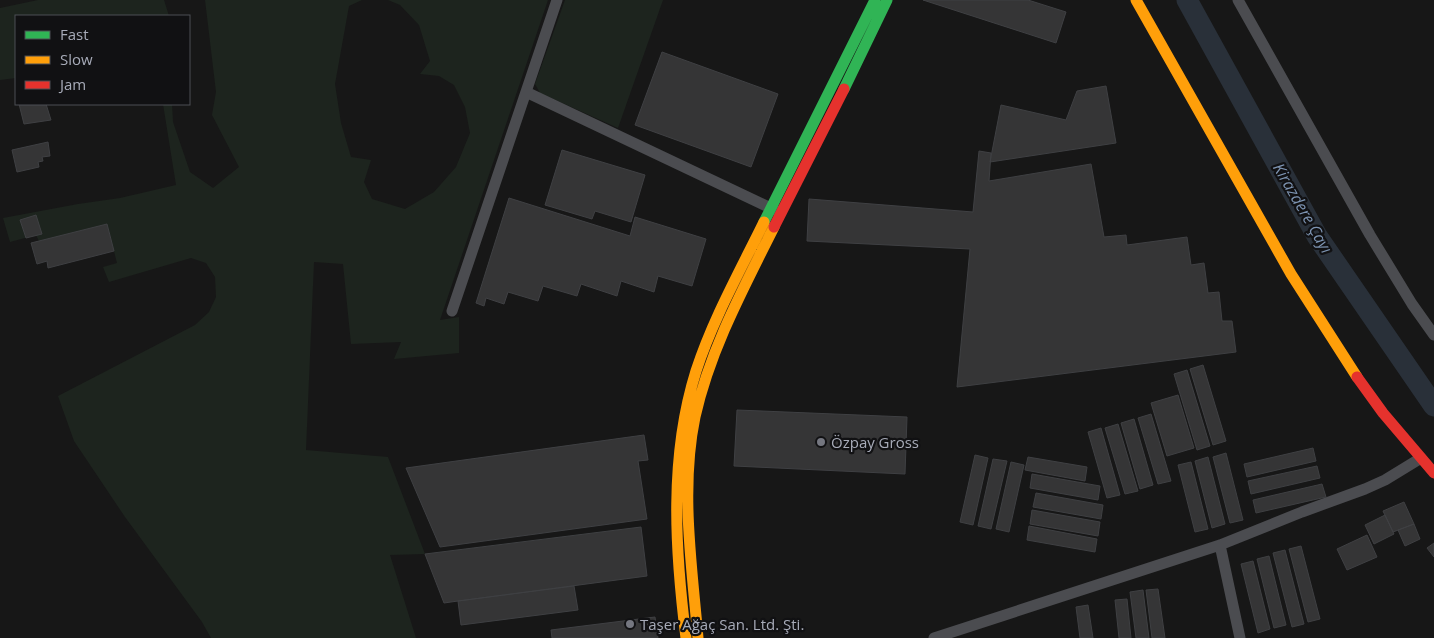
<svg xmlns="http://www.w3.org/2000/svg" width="1434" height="638" font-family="'Open Sans',sans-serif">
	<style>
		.green { fill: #1d241e }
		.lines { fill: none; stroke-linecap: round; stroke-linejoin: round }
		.river { stroke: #293039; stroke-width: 21 }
		.building { fill: #353536; stroke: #3f4043 }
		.street { stroke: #4b4c50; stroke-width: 11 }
		.fast { stroke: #30b455; stroke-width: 11 }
		.slow { stroke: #ff9f0a; stroke-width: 11 }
		.jam { stroke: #e5322d; stroke-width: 11 }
		.poi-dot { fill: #757780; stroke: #111113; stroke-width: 2 }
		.labels { text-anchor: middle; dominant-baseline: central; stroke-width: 4.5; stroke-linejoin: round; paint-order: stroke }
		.poi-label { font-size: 15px; fill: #a7abb8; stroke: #111113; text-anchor: start }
		.water-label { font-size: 16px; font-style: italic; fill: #7e95b3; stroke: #111113 }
	</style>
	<rect width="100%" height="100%" fill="#171717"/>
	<path class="green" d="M38,0H164L169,16H16V78L0,80V8Z
		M205,0H362L349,6L335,84L341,123L351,157L371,160L364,182L372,199L405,209L434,192L456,167L470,133L465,107L454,85L439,76L420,74L430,61L419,25L400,5L388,0H548L440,320L459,317V353L394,359L401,342L351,344L343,264L314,262L306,450L388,457L425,554L390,555L416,638H211L202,622L125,517L74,441L58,396L195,325L209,312L216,297L215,277L206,263L191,258L109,282L103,267L117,263L107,224L39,241L36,235L10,242L3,218L78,204L120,198L176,185L163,104H172L173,122L190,172L213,188L239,167L212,115L216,92Z
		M565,0H663L618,128L540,93L535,84Z"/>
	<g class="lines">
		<path class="river" d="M1187,0L1317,236L1434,406"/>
	</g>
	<path class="building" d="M923,0H1028L1066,12L1056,43Z
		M662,52L778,94L751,167L635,125Z
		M1106,86L1116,143L990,162L1001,105L1066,120L1077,91Z
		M19,104H46L51,120L24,124Z
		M48,142L50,156L42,157L43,161L38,162L39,167L17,172L12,150Z
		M562,150L645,175L631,222L595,211L592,219L545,205Z
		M979,151L991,153L989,181L1091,164L1104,237L1126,235L1127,245L1187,237L1191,265L1204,263L1208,293L1219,292L1222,321H1232L1236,352L957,387L970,249L807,241L809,199L973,212Z
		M509,198L630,236L635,217L706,239L692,286L658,276L654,292L621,281L617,296L581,284L577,296L543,286L538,301L508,292L504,304L486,298L484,306L476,303Z
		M36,215L42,234L26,238L20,220Z
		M107,224L114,251L48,268L47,261L37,264L31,243Z
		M1203,365L1226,441L1213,445L1190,369Z
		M1187,370L1210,446L1197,450L1174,374Z
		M1178,395L1194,448L1167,456L1151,403Z
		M737,410L907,417L905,474L734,466Z
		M1151,414L1171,481L1158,484L1138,418Z
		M1134,419L1153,485L1140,489L1121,423Z
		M1118,424L1138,491L1125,494L1105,428Z
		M1101,428L1120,495L1107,498L1088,432Z
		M644,435L648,460L638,461L647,519L440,547L406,468Z
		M1313,448L1316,461L1247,477L1244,464Z
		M1226,453L1243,520L1230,523L1213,457Z
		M975,455L988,458L973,525L960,522Z
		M1028,457L1087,467L1085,481L1025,470Z
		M1208,457L1225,524L1212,528L1195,461Z
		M993,459L1007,461L991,529L978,526Z
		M1011,462L1024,465L1009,532L996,529Z
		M1191,462L1208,529L1195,532L1178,465Z
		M1317,466L1320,478L1251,494L1248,481Z
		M1032,474L1100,486L1098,500L1030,488Z
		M1322,484L1326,497L1256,513L1253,500Z
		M1036,493L1103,505L1101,519L1033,507Z
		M1404,502L1414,524L1393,532L1383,511Z
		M1032,510L1100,522L1098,536L1030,524Z
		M1385,515L1394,534L1374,544L1365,525Z
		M1414,524L1420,539L1405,546L1398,530Z
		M1029,526L1097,539L1095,552L1027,540Z
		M641,527L647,576L458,601L444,603L425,554Z
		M1367,535L1377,557L1347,570L1337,549Z
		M1434,543V557L1427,548Z
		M1301,546L1320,619L1308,622L1289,549Z
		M1285,550L1304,624L1292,627L1273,553Z
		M1269,556L1286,625L1274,628L1257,559Z
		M1253,561L1270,629L1258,633L1241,564Z
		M574,586L578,610L461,625L458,601Z
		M1158,589L1165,638H1152L1146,590Z
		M1143,590L1149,638H1136L1130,592Z
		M1127,599L1131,638H1119L1115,600Z
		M1088,605L1093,638H1080L1076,607Z
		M655,617L658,638H552L551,630Z"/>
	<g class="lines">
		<path class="street" d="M1238,0L1370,235L1412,304L1434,335
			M526,92L777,211
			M452,311L557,0
			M1220,545L1240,638
			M934,638L1220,545L1302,512L1365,489L1385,480L1421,458"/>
		<path class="fast" d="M844,89L887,0
			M764,222L875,0"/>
		<path class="slow" d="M1136,0L1291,274L1357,377
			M686,638C675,550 669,457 696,371C713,319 740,271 764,222
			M698,638C692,566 680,489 695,417C710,350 743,289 774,227"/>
		<path class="jam" d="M774,227L844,89
			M1357,377L1383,413L1434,473"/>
	</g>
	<g class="poi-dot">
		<circle cx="821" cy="442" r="5"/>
		<circle cx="630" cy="624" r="5"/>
	</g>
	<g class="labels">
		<g class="poi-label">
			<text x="831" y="442">Özpay Gross</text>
			<text x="640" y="624">Taşer Ağaç San. Ltd. Şti.</text>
		</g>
		<g class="water-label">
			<text transform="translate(1303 208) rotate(60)">Kirazdere Çayı</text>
		</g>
	</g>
	<rect x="15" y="15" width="175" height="90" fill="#111113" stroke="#4d4f55"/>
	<rect x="25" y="31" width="25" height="8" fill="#30b455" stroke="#4d4f55"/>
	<text x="60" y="40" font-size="15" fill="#a7abb8">Fast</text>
	<rect x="25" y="56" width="25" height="8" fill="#ff9f0a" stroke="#4d4f55"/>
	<text x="60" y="65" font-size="15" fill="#a7abb8">Slow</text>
	<rect x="25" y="81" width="25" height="8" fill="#e5322d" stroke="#4d4f55"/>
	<text x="60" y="90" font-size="15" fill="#a7abb8">Jam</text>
</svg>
